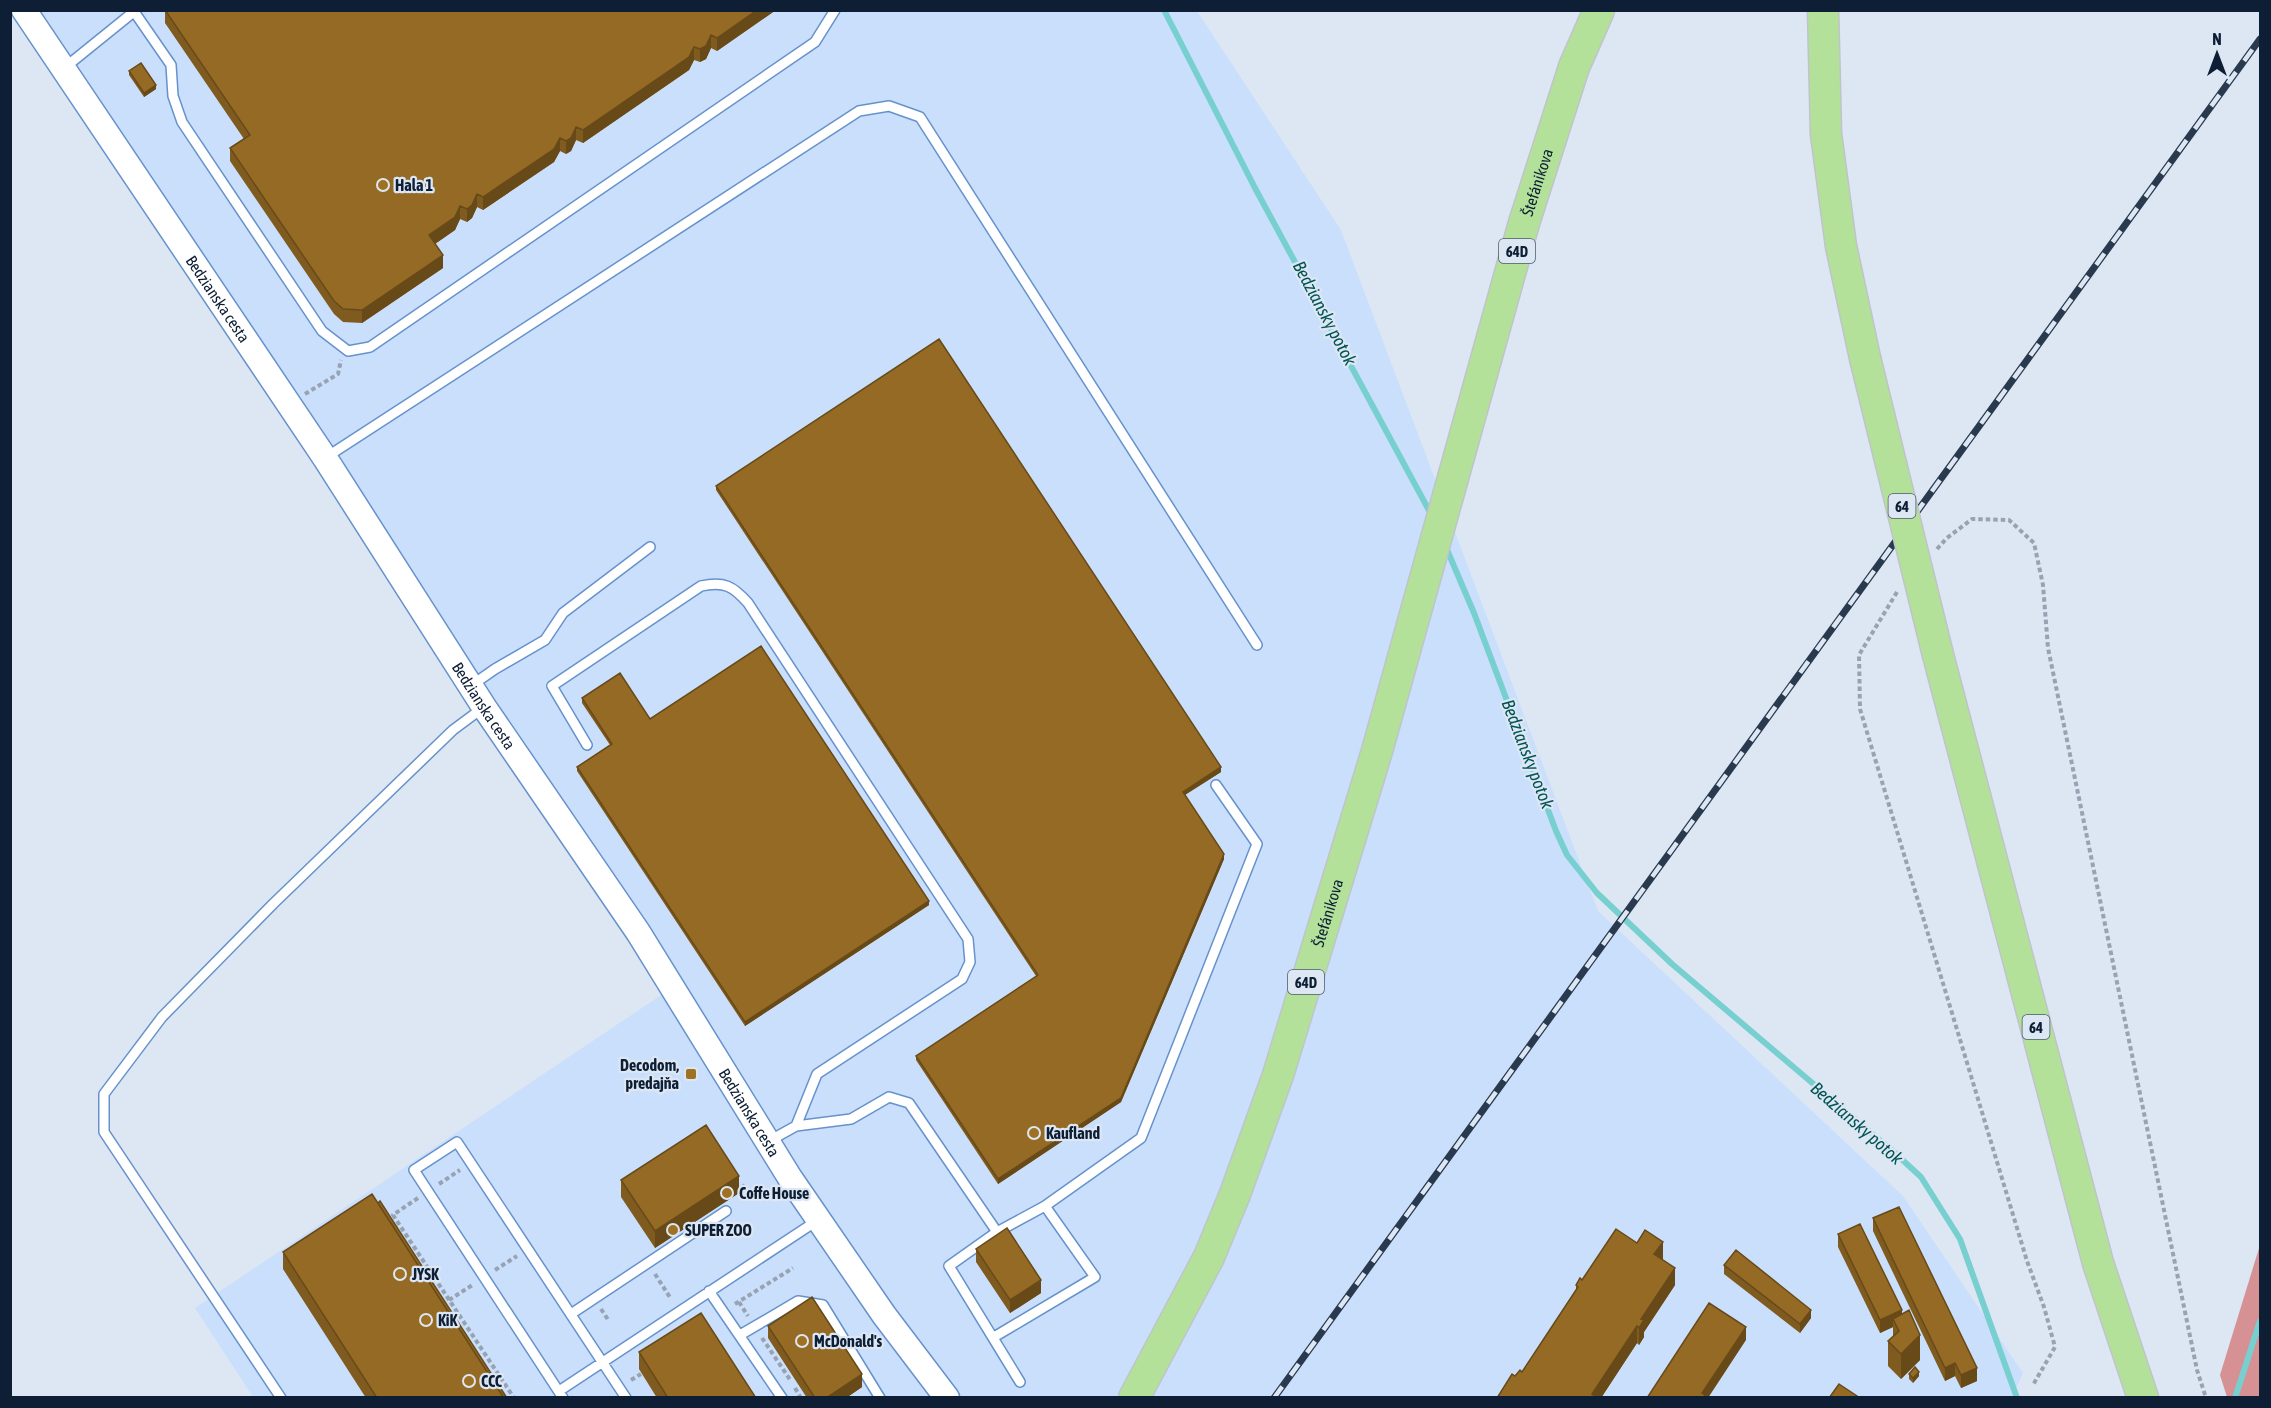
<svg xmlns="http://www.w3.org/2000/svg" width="2271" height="1408" font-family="'Asap Condensed',sans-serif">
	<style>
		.built { fill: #cadffb }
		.forest { fill: #d59194 }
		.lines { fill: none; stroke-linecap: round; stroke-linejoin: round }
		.stream { stroke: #78cfcf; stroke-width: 6 }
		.service-casing { stroke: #6692cc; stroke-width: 12 }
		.tertiary-casing { stroke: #6692cc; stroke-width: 27 }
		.primary-casing { stroke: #c0c4ca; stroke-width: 33 }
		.path { stroke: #97a3b3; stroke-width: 4; stroke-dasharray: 4.5 3; stroke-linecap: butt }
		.service { stroke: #fff; stroke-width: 9 }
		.tertiary { stroke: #fff; stroke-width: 24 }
		.primary { stroke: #b3e19a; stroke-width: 30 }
		.rail-casing { stroke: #29394e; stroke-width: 7 }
		.rail { stroke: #dde7f3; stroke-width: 4.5; stroke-dasharray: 14; stroke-linecap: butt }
		.primary-bridge-casing { stroke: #c0c4ca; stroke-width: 33; stroke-linecap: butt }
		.primary-bridge { stroke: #b3e19a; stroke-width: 30 }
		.wall { fill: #7f5b1f }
		.shaded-wall { fill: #684a19 }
		.building { fill: #946a24; stroke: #684a19; stroke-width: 1.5 }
		.poi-dot { fill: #9f7123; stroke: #dde7f3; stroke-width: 2 }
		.labels { text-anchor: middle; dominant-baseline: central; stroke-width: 4.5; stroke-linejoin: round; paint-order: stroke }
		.shield { fill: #dde7f3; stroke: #4b5a6e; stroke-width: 1.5 }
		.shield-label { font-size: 15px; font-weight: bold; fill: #0d1e35 }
		.street-label { font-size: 16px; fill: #0d1e35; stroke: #dde7f3 }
		.poi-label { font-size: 16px; font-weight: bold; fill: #0d1e35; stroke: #dde7f3; text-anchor: start }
		.water-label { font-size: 18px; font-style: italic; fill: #025455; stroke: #dde7f3 }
	</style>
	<rect width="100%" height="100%" fill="#dde7f3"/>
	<path class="built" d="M41,11H1197L1341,230L1598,911L1903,1196L2023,1373L2012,1397H253L195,1308L676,985L471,690L102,102Z"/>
	<path class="forest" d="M2260,1245V1397H2227L2220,1375Z"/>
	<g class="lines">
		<path class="stream" d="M1164,10L1255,188L1432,516
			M1445,545L1474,613L1556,831L1567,855L1597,893L1672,964L1896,1154L1921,1177L1960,1239L2017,1398
			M2235,1398L2260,1321"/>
		<defs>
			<path id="service" d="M133,10L171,65L173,96L182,122L322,331L348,351L370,347L815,42L835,10
				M63,69L136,10
				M325,458L859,111L889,106L920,117L1257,645
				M472,685L495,669L545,640L563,613L650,547
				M587,745L552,686L701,586C724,581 733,586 748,603L968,939L970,962L962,979L817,1074L796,1126
				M769,1141L796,1126L851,1119L889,1097L909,1103L997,1232
				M709,1291L782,1398
				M571,1314L726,1211
				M740,1335L798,1301L823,1305L880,1398
				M994,1337L1095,1277L1045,1206
				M1020,1382L949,1266L997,1232L1045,1206L1141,1138L1257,844L1216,785
				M559,1391L818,1220
				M281,1398L104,1132V1094L162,1017L273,904L453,730L484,707
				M563,1398L414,1170L457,1142L626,1398"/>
			<g id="tertiary">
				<path id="s1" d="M24,10L325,458L484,707L638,932L790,1178L884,1315L947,1398"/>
			</g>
			<g id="primary">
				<path d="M1823,10L1826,134L1841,246L1865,358"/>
				<path d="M1938,655L2098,1263L2143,1398"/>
				<path id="s2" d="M1134,1398L1209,1257L1235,1194L1278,1075L1377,751L1524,223L1574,67L1599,10"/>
			</g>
		</defs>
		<use href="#service" class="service-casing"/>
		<use href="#tertiary" class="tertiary-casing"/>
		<use href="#primary" class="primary-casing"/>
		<path class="path" d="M305,394L338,374L341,360
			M1937,549L1947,538L1972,519L2009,520L2034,543L2043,585L2048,648L2197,1370L2206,1398
			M1897,592L1859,655L1860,709L2027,1261L2044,1307L2055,1347L2033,1385
			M439,1184L460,1170
			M736,1192L745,1185
			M418,1198L393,1215L514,1398
			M495,1270L517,1256
			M655,1274L671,1299
			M449,1300L474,1284
			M739,1302L748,1316
			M735,1304L793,1268
			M601,1309L609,1321
			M762,1338L791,1381
			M631,1380L641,1374
			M795,1388L801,1398"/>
		<use href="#service" class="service"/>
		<use href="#tertiary" class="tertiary"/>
		<use href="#primary" class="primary"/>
		<defs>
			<path id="rail" d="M1274,1398L2260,39"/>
		</defs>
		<use href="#rail" class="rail-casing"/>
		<use href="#rail" class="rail"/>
		<defs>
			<path id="primary-bridge" d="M1865,358L1938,655"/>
		</defs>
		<use href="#primary-bridge" class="primary-bridge-casing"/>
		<use href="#primary-bridge" class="primary-bridge"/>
	</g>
	<path class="wall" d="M776,10L717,51L711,48L706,59L700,62L694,60L689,70L583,143L576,140L571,151L566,154L560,151L554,162L483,210L477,207L472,218L467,222L460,219L455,230L435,244L443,268L362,323L343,322L334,314L230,161V148L244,139L165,23V11Z
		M129,71L156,89L144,97L129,75Z
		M716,486L1221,772L1185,795L1224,859L1121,1102L998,1184L916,1060V1056L1036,976L716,490Z
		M582,698L650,719L929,905L745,1026L577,771V767L610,745L582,703Z
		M621,1180L739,1193L655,1248L621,1197Z
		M1873,1218L1977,1381L1961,1388L1955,1376L1945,1381L1873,1231Z
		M1838,1234L1902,1314L1920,1360L1901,1379L1888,1366V1341L1893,1337V1327L1880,1333L1838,1247Z
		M976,1249L1041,1293L1010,1313L976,1262Z
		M283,1252L507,1398H366L283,1269Z
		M1663,1259L1662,1260L1675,1285L1644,1332V1337L1639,1345L1637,1343L1601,1398H1497L1515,1376L1522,1372L1576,1290V1285L1582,1280Z
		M1724,1265L1811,1318L1800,1333L1724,1274Z
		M768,1326L862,1387L846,1398H807L768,1338Z
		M639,1352L756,1398H657L639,1369Z
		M1909,1374L1919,1376L1913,1383L1909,1379Z"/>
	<path class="shaded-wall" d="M757,10H776L717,51V38Z
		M711,35V48L706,59L700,62V49Z
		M694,47V60L689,70L583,143V130Z
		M156,85V89L144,97V93Z
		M576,127V140L571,151L566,154V141Z
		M560,138V151L554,162L483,210V197Z
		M477,194V207L472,218L467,222V209Z
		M460,206V219L455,230L429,248V235Z
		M443,255V268L362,323V310Z
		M1221,767V772L1183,796V792Z
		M1224,854V859L1121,1102L998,1184V1179Z
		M929,901V905L745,1026V1022Z
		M739,1176V1193L655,1248V1231Z
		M1663,1242V1259L1654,1272V1254Z
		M1675,1268V1285L1644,1332V1337L1639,1345V1328L1641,1319Z
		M1041,1280V1293L1010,1313V1300Z
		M1811,1310V1318L1800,1333V1324Z
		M1902,1310V1322L1893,1319V1327L1880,1333V1320Z
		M1637,1326V1343L1601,1398H1592V1394Z
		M1746,1327V1340L1708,1398H1702V1393Z
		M1920,1335V1360L1901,1379V1354Z
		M1955,1363V1376L1945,1381V1368Z
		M1977,1368V1381L1961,1388V1375Z
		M1919,1372V1376L1913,1383V1378Z
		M862,1374V1387L846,1398H826Z"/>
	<path class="building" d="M165,10H757L717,38L711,35L706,46L700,49L694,47L689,57L583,130L576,127L571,138L566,141L560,138L554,149L483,197L477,194L472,205L467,209L460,206L455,217L429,235L443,255L362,310L343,309L334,301L230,148L250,135Z
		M141,63L156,85L144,93L129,71Z
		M939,339L1221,767L1183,792L1224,854L1121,1098L998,1179L916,1056L1038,975L716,486Z
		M761,646L929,901L745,1022L577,767L612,744L582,698L620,673L650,719Z
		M706,1125L739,1176L655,1231L621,1180Z
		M372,1194L504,1398H377L283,1252Z
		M380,1201L507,1398H504L378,1203Z
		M1899,1207L1977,1368L1961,1375L1955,1363L1945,1368L1873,1218Z
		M1860,1224L1902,1310L1880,1320L1838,1234Z
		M1007,1228L1041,1280L1010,1300L976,1249Z
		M1616,1229L1637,1243L1645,1230L1663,1242L1654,1254L1675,1268L1641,1319L1644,1320L1639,1328L1637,1326L1592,1394L1598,1398H1497L1512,1374L1515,1376L1520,1370L1522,1372L1578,1287L1576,1285L1580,1278L1582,1280Z
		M1736,1250L1811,1310L1800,1324L1724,1265Z
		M812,1297L862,1374L826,1398H815L768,1326Z
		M1709,1303L1746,1327L1702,1393L1705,1395L1703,1398H1647Z
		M1909,1310L1920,1335L1901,1354L1888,1341L1899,1331L1893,1319Z
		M701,1313L756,1398H668L639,1352Z
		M1915,1367L1919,1372L1913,1378L1909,1374Z
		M1839,1384L1860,1398H1829Z"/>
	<g class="poi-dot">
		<circle cx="383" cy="185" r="6"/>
		<rect x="685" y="1068" width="12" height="12" rx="3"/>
		<circle cx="1034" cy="1133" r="6"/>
		<circle cx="727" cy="1193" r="6"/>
		<circle cx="673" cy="1230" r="6"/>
		<circle cx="400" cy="1274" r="6"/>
		<circle cx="426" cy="1320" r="6"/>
		<circle cx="802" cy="1341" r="6"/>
		<circle cx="469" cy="1381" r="6"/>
	</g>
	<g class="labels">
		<g class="shield">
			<rect x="1499" y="239" width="36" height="24" rx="4.5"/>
			<rect x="1888.5" y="494" width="27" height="24" rx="4.5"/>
			<rect x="1288" y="970" width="36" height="24" rx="4.5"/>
			<rect x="2022.5" y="1015" width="27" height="24" rx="4.5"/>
		</g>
		<g class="shield-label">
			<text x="1517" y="251">64D</text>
			<text x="1902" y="506">64</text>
			<text x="1306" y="982">64D</text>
			<text x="2036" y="1027">64</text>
		</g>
		<g class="street-label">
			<text stroke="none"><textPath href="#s2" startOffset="1284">Štefánikova</textPath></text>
			<text stroke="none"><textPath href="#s1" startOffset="348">Bedzianska cesta</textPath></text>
			<text stroke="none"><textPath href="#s1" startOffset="834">Bedzianska cesta</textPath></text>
			<text stroke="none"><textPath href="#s2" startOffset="524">Štefánikova</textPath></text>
			<text stroke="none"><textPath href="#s1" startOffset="1320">Bedzianska cesta</textPath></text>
		</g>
		<g class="poi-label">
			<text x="395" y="185">Hala 1</text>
			<text x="679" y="1065" text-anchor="end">Decodom,<tspan x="679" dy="18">predajňa</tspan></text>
			<text x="1046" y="1133">Kaufland</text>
			<text x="739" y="1193">Coffe House</text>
			<text x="685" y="1230">SUPER ZOO</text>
			<text x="412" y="1274">JYSK</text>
			<text x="438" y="1320">KiK</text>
			<text x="814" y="1341">McDonald's</text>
			<text x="481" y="1381">CCC</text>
		</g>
		<g class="water-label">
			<text transform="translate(1325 313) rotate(62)">Bedziansky potok</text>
			<text transform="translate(1528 754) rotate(69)">Bedziansky potok</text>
			<text transform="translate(1857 1123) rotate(41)">Bedziansky potok</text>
		</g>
	</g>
	<rect width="2271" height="1408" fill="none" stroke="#0d1e35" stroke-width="24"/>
	<g transform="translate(2217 54)" stroke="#dde7f3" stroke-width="4.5" paint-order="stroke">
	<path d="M0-4.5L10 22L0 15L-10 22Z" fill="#0d1e35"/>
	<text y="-9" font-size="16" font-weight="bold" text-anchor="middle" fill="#0d1e35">N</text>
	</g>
</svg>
